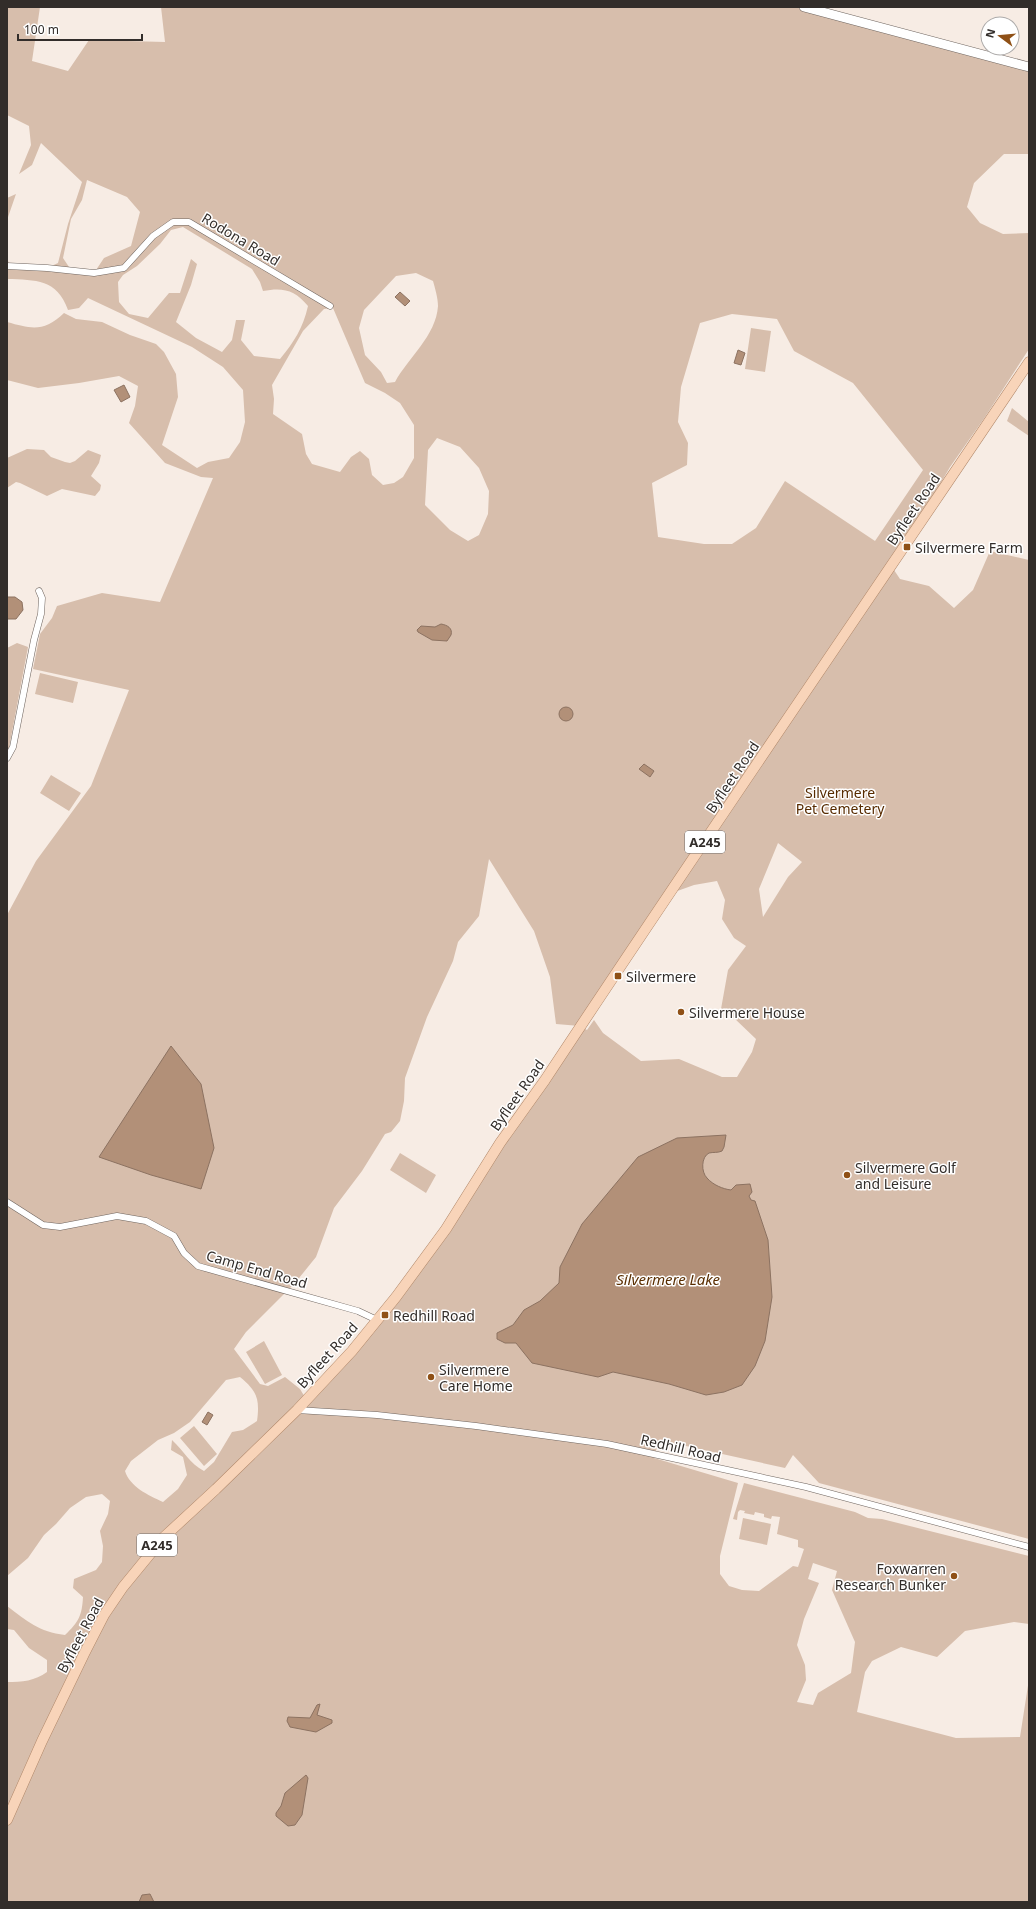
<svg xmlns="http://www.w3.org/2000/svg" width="1036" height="1909" font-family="'Noto Sans',sans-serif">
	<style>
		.green { fill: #d7beac; fill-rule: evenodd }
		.water { fill: #b29078; stroke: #8c7261 }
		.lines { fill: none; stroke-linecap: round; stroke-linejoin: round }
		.minor-casing { stroke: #6f655f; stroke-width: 7 }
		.secondary-casing { stroke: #6f655f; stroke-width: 10 }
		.primary-casing { stroke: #b08769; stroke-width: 11 }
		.minor { stroke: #fff; stroke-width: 6 }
		.secondary { stroke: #fff; stroke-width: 9 }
		.primary { stroke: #f8d4b9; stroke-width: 10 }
		.poi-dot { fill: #8f5016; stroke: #fff; stroke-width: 1.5 }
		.labels { text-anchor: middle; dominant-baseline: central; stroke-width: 3; stroke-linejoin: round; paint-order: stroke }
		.shield { fill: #fff; stroke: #706c6a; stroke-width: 1 }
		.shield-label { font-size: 13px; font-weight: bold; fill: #322d2a }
		.street-label { font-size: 14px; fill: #322d2a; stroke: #fff }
		.poi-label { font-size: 14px; fill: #322d2a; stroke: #fff; text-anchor: start }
		.park-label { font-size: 14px; fill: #572b00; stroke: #fff }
		.water-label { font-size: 15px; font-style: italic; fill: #5a2e01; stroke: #fff }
	</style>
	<rect width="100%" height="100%" fill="#f7ece4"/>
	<path class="green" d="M7,7H40L32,61L68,71L89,40L165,42L161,7H795L943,48L1029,69V154H1004L974,183L967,207L980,223L1003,234L1029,233V349L985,417L950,467L892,567L900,579L929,586L954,608L973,590L990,551L1029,560V1539L819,1483L793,1455L785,1468L659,1440L654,1458L738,1483L720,1556V1574L729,1586L742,1590L759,1591L793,1566L798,1567L804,1549L798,1547V1540L777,1534L780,1517L772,1516L771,1519L764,1517V1514L755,1512L754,1515L744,1513L745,1511L740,1510L738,1512L737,1520L733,1519L744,1483L855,1512L868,1518L882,1519L1029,1556V1624L1014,1622L965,1631L937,1657L901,1647L872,1661L865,1672L857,1712L956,1738L1020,1737L1029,1679V1902H7V1682C22,1682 35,1681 47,1672V1660L29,1648L14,1630L7,1629V1606C27,1621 39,1632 65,1635C79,1622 82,1615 83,1597L73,1588L74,1579L96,1570L102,1562L103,1546L100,1531L108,1514L110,1501L102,1494L86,1497L70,1508L56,1524L44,1535L28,1558L7,1576V915L36,861L91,786L129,690L33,669L40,634L52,618L57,606L102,593L160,602L213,478L201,477L165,463L129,423L135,406L138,386L119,376L79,383L38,388L7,380V322C32,329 44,332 64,313L76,319L102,322L130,335L156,344L164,352L176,374L178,397L162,445L197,468L208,462L229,458L240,442L245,422L243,390L223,367L192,347L88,298L79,308L68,310C57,279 36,280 7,279V255L9,266L47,268L58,263L68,224L82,182L41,143L32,165L19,174L31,145L29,126L7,115ZM87,180L127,197L140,212L131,246L104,258L94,273L71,270L63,258L71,219L82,200ZM183,227L252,269L260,282L263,291C283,287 295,290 308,306C303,328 294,342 280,359L254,356L241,340L245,320H236L232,340L222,352L196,338L176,322L191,285L197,264L191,259L180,293H169L148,318L129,314L119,302L118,282L123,275L137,266L160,244L171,230ZM416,273L433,281C435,288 438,298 438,306C436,336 408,358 395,382L387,383L381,372L365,355L359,328L364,310L396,276ZM333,308L365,383L385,393L400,403L414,425V458L403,477L394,483L383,485L372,475L369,459L360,451L351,457L340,472L312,464L306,454L302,434L273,414L274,399L272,385L303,331L324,309ZM732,314L777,319L794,351L853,383L923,470L875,541L785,481L756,528L732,544H704L658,537L652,483L687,465L688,443L678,422L681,387L700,323ZM437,438L460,447L479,468L489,491L488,514L479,535L468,541L450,530L425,505L428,450ZM778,843L802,862L788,877L763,917L759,889ZM489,859L534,931L550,977L556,1024L580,1026L396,1297L306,1399L300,1389L285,1377L268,1386L260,1384L234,1349L246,1332L295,1283L316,1257L334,1208L362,1171L385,1134L391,1132L400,1121L404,1101L405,1078L427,1017L453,961L458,942L479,916ZM717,881L725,900L722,919L734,938L746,946L728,970L721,1009L734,1018L756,1039L752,1052L737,1077H722L679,1059L641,1061L603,1033L594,1020L587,1030L580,1026L669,894L694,885ZM240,1377C257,1391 260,1399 257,1421L243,1430L232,1432L214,1462L204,1471C190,1464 184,1451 172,1440L171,1450L183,1457L187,1475L178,1489L163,1502C148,1495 130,1487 125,1471L131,1461L158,1440L174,1433L190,1422L226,1380ZM813,1563L837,1571L832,1590L855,1642L851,1673L818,1693L813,1705L797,1702L806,1680L805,1665L797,1645L804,1619L819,1583L808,1579Z
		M16,194L7,220V198Z
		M751,328L771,331L765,372L745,369Z
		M1012,408L1029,422V436L1007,421Z
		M27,449L44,450L51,457L65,462L70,463L75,461L88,450L101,455L99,463L91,476L101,485L100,490L95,496L62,489L47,496L20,483L16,482L7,488V458Z
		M17,643L28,647L9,748H7V648Z
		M40,673L78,682L73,703L35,694Z
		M51,775L81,793L69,811L40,793Z
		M400,1153L436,1175L426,1193L390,1170Z
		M264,1341L282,1375L265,1384L246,1352Z
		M194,1426L217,1454L204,1466L180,1438Z
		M743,1518L771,1524L767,1545L739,1539Z"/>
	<path class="water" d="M400,292L410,301L405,306L395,297Z
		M738,350L745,353L741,365L734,363Z
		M124,385L130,397L121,402L114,390Z
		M7,597H15L22,602L23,610L16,619H7Z
		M441,624C447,625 453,628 451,635L447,641L432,640L418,632L417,630L421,626L435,627Z
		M559 714a7 7 0 1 1 14 0a7 7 0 1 1-14 0Z
		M644,764L654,771L650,777L639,769Z
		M171,1046L201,1084L214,1148L201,1189L151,1175L99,1157Z
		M726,1135L724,1147L722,1151C718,1153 713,1152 709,1153C701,1157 701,1172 707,1178C713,1185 723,1189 731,1190L736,1185L750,1184L752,1192L749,1196L751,1200L755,1201L768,1240L772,1297L765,1341L755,1366L742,1385L724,1392L706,1395L669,1384L613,1372L598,1377L532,1363L516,1343H505L497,1339V1333L513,1325L524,1310L540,1301L559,1283L560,1267L582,1224L638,1157L677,1138Z
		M208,1412L213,1415L207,1425L202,1422Z
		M320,1704L317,1715L332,1720V1723L316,1732L290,1727L287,1721L288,1717L310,1718L317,1705Z
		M306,1775L308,1778L302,1815L295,1825L288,1826L276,1816V1813L281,1806L285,1793Z
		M150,1894L154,1902H139L142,1895Z"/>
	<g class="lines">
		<defs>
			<path id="minor" d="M7,266L47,268L94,273L124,268L153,236L173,222H189L330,306
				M7,758L13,747L34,640L41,614L42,598L39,591
				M7,1202L43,1225L60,1227L117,1216L146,1221L174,1236L184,1253L198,1266L358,1311L377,1320
				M297,1410L377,1415L476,1426L607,1444L806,1487L1029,1547"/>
			<path id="secondary" d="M804,7L1029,67"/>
			<path id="primary" d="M7,1820L42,1741L84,1654L104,1615L123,1587L164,1537L216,1489L297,1410L352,1351L396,1297L446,1229L500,1143L545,1080C704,839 868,601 1029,362"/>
		</defs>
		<use href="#minor" class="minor-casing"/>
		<use href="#secondary" class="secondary-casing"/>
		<use href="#primary" class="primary-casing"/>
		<use href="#minor" class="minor"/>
		<use href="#secondary" class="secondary"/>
		<use href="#primary" class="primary"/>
	</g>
	<g class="poi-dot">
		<rect x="903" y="543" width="8" height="8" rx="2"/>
		<rect x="614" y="972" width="8" height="8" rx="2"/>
		<circle cx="681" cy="1012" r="4"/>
		<circle cx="847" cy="1175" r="4"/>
		<rect x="381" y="1311" width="8" height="8" rx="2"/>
		<circle cx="431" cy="1377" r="4"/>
		<circle cx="954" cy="1576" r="4"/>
	</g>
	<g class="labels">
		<g class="shield">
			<rect x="685" y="831" width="40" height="22" rx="3"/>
			<rect x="137" y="1534" width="40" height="22" rx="3"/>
		</g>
		<g class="shield-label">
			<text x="705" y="842">A245</text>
			<text x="157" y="1545">A245</text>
		</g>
		<g class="street-label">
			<text transform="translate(241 239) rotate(31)">Rodona Road</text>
			<text transform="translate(913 509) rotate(-56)">Byfleet Road</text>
			<text transform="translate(732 777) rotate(-56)">Byfleet Road</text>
			<text transform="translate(517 1095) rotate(-55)">Byfleet Road</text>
			<text transform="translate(257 1269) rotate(16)">Camp End Road</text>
			<text transform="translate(327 1355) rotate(-48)">Byfleet Road</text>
			<text transform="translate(681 1448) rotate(13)">Redhill Road</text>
			<text transform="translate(80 1635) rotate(-62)">Byfleet Road</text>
		</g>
		<g class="poi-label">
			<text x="915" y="547">Silvermere Farm</text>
			<text x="626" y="976">Silvermere</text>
			<text x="689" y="1012">Silvermere House</text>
			<text x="855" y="1167">Silvermere Golf<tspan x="855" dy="16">and Leisure</tspan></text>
			<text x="393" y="1315">Redhill Road</text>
			<text x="439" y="1369">Silvermere<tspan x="439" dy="16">Care Home</tspan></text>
			<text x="946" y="1568" text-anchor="end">Foxwarren<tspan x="946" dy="16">Research Bunker</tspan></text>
		</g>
		<g class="park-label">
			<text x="840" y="792">Silvermere<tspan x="840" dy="16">Pet Cemetery</tspan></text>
		</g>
		<g class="water-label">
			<text x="668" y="1279">Silvermere Lake</text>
		</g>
	</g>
	<rect width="1036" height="1909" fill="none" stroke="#322d2a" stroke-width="16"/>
	<g transform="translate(1000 36) rotate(286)"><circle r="19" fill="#ffffff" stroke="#adabaa"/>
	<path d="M0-3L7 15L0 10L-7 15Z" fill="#8f5016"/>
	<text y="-6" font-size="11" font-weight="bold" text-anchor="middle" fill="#322d2a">N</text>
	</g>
	<path d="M18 34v6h124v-6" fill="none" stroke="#322d2a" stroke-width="2"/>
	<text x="24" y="34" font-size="12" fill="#322d2a" stroke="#ffffff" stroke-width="3" paint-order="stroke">100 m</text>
</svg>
